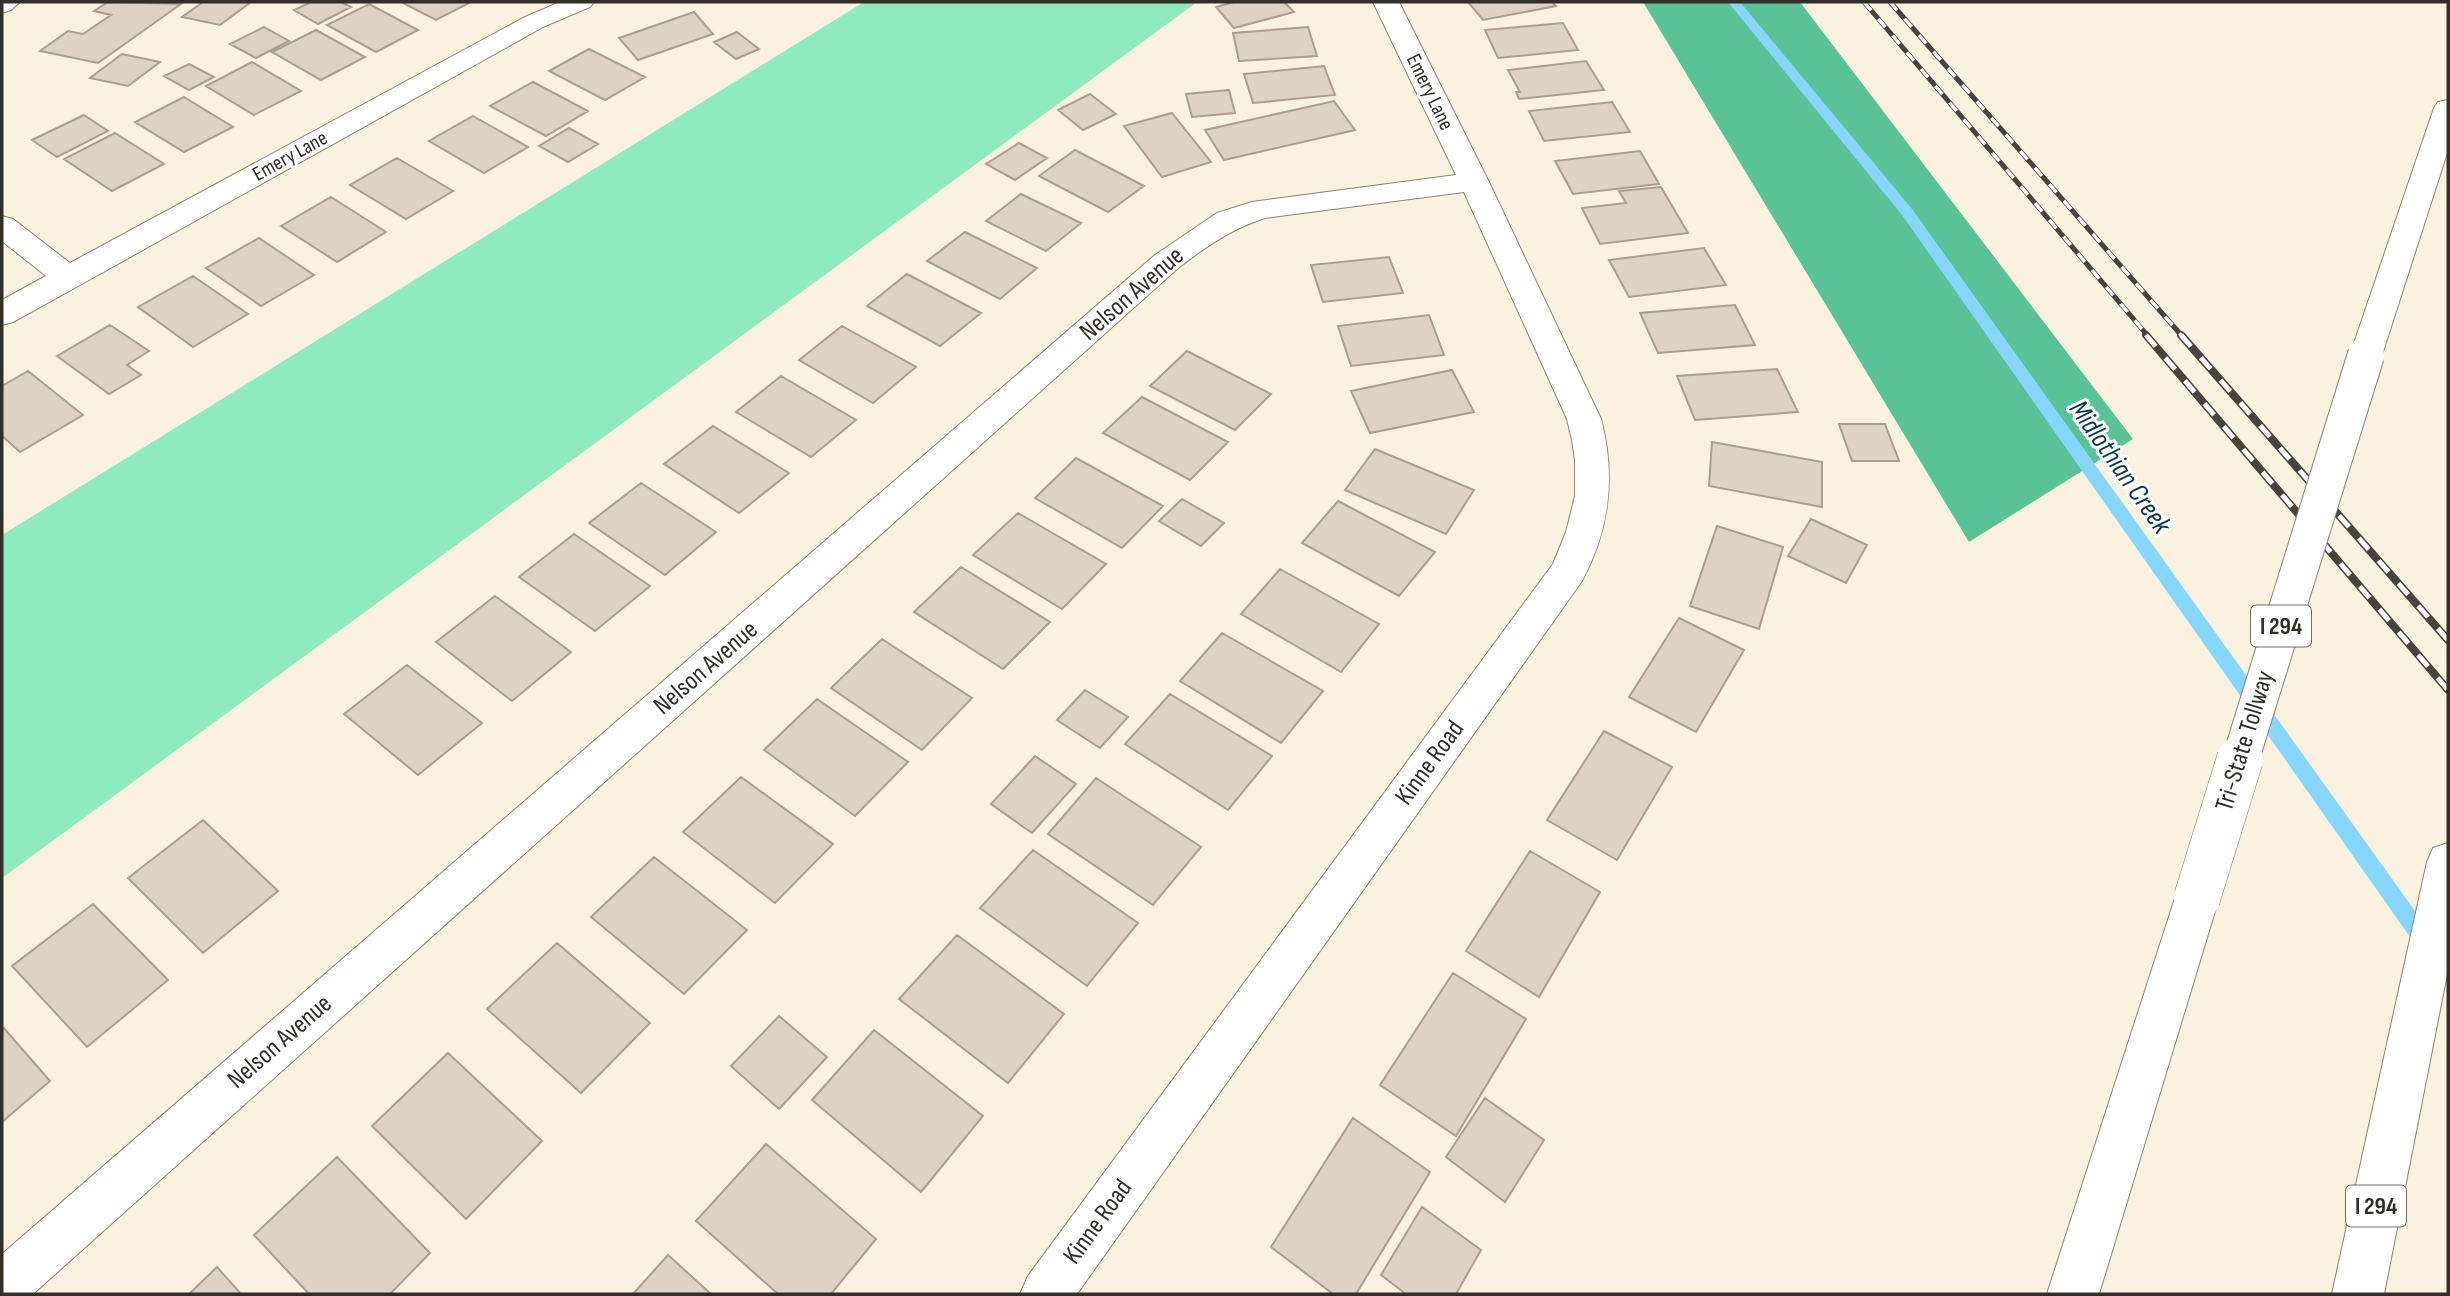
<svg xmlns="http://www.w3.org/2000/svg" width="2450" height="1296" font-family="'Sofia Sans Condensed',sans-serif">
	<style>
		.green { fill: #8feac0 }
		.forest { fill: #59c397 }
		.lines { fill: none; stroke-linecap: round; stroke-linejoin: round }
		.stream { fill: #86d6fd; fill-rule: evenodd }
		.building { fill: #dfd2c2; stroke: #ab9e90; stroke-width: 2 }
		.minor-casing { stroke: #8c8372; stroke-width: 2 }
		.motorway-casing { stroke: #8c8372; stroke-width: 2 }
		.minor { fill: #fff; fill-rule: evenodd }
		.motorway { fill: #fff; fill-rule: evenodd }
		.rail-far1-casing { stroke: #48433c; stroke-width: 5 }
		.rail-casing { stroke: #48433c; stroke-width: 8 }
		.rail-far1 { stroke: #fff; stroke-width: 3.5; stroke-dasharray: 11; stroke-linecap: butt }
		.rail { stroke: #fff; stroke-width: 5; stroke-dasharray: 15; stroke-linecap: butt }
		.motorway-bridge-far1-casing { stroke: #8c8372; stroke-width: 38; stroke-linecap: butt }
		.motorway-bridge-casing { stroke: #8c8372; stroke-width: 47; stroke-linecap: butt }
		.motorway-bridge-far1 { stroke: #fff; stroke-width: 36 }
		.motorway-bridge { stroke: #fff; stroke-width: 46 }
		.labels { text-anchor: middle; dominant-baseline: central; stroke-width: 6; stroke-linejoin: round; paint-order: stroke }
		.far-street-label { font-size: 21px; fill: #322e28; stroke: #fff }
		.shield { fill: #fff; stroke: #706d68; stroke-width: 2 }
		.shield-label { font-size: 24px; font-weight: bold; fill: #322e28 }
		.street-label { font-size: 26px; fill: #322e28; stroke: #fff }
		.water-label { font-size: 28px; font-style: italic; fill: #07384c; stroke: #fff }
	</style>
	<rect width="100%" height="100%" fill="#fbf1df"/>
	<path class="green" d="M864,2H1197L2,878V535Z"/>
	<path class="forest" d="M1643,2H1800L2133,439L1969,542Z"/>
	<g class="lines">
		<path class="stream" d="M1728,2H1740L1912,209L2448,957V984L2441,981L1902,215Z"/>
	</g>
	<path class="building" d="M108,2L181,4L98,63L40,51L68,31L83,34L111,15L94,11Z
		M203,2H251L220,25L182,17Z
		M311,2H341L351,7L318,24L294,10Z
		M401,2H471L436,20Z
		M1234,2H1284L1294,12L1234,28L1216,7Z
		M1468,2H1552L1556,6L1483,20Z
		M369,4L418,30L376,52L327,25Z
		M694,12L713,34L638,60L619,38Z
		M1563,23L1578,50L1498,58L1485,30Z
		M264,27L289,41L256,58L230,44Z
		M1308,27L1317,56L1239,61L1233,33Z
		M316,30L365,57L321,80L272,52Z
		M737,32L759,49L736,59L714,42Z
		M589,49L645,77L605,100L549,71Z
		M122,54L160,62L128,86L90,78Z
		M1586,61L1604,90L1519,99L1516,92H1520L1508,70Z
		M252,62L301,91L254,115L206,86Z
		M189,64L214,77L189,90L164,76Z
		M1324,66L1335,95L1253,103L1244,74Z
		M533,82L588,111L546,136L490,106Z
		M1229,90L1235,113L1192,117L1186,94Z
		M1090,94L1116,114L1083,130L1058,110Z
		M184,97L233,127L184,152L135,122Z
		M1334,101L1355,130L1224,160L1205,130Z
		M1612,102L1630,132L1544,141L1529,111Z
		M1172,113L1211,162L1162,177L1124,126Z
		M84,115L108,131L57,157L32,140Z
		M473,116L528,147L484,173L429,141Z
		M569,128L598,144L568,162L539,146Z
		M115,133L164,164L112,191L64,159Z
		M1019,143L1047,158L1015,180L986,164Z
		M1075,150L1144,186L1108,212L1039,176Z
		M1640,151L1659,184L1573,194L1555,161Z
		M397,158L453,191L406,219L350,185Z
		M1661,187L1688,233L1600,244L1582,208L1626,203L1619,191Z
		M1021,194L1081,223L1046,251L986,221Z
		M331,197L386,232L337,262L281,226Z
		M965,232L1037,268L1000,299L927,261Z
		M259,238L314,275L261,306L206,268Z
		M1704,248L1726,285L1629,297L1609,260Z
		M1389,257L1403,293L1323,302L1311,265Z
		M907,274L981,313L940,346L867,306Z
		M193,276L248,314L193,347L138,307Z
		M1735,305L1755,345L1658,353L1640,313Z
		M1429,315L1444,355L1351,366L1338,326Z
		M110,325L149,351L127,365L141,375L109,394L57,356Z
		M842,326L916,367L873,403L799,360Z
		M1187,351L1271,394L1235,430L1150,386Z
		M1777,369L1798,412L1695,420L1677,376Z
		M1452,370L1474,412L1370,433L1351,391Z
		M28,371L83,415L20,452L2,436V386Z
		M781,376L856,420L811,457L736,412Z
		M1142,397L1228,442L1190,480L1103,433Z
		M1839,424H1885L1899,461H1852Z
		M713,426L789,473L739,513L664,464Z
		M1712,442L1822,462V507L1709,486Z
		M1375,449L1474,490L1446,534L1345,490Z
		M1076,458L1163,506L1122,548L1035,498Z
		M641,483L716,532L665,575L589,523Z
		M1182,499L1224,523L1201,546L1159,521Z
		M1338,501L1435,552L1399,596L1302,543Z
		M1018,513L1106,564L1062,609L973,555Z
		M1811,519L1867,545L1846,583L1788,556Z
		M1717,526L1783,547L1759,629L1690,606Z
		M574,534L650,586L595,631L519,577Z
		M961,567L1050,622L1003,669L914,612Z
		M1280,569L1379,624L1341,672L1241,614Z
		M495,596L571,652L512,701L436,642Z
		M1679,618L1744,650L1696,732L1629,697Z
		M1222,633L1323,691L1281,743L1180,681Z
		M882,639L972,698L922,750L831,688Z
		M407,665L482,723L418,775L344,714Z
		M1085,690L1128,717L1100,748L1057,720Z
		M1170,694L1272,756L1228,810L1125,744Z
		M817,699L908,762L855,816L764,750Z
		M1604,731L1672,767L1617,860L1547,820Z
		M1035,756L1076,784L1032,833L991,804Z
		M741,777L833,844L775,903L683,832Z
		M1096,778L1201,847L1153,905L1048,834Z
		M203,820L278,891L203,953L128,878Z
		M1033,850L1138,923L1087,986L980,908Z
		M1530,851L1600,892L1539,997L1466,951Z
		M654,857L747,930L684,994L591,917Z
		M93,904L168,980L87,1047L12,966Z
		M957,935L1064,1014L1008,1083L899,999Z
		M557,943L650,1023L581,1093L487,1009Z
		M1453,973L1526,1019L1456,1136L1380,1085Z
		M779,1016L827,1057L779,1109L731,1066Z
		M2,1026L50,1081L2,1122Z
		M874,1030L983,1116L921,1192L812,1100Z
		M448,1053L542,1141L466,1219L372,1126Z
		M1485,1098L1544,1140L1505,1202L1446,1157Z
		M1353,1118L1430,1172L1356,1294H1333L1271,1247Z
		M766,1144L876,1239L831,1294H778L696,1221Z
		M337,1157L430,1253L390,1294H309L254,1235Z
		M1422,1207L1481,1250L1456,1294H1406L1381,1275Z
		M668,1255L711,1294H633Z
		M217,1267L241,1294H189Z"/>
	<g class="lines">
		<defs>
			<path id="minor" d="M2,2H20L11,10L2,13Z
				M560,2H594L590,7L543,27L80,285L13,322L2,325V300L46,276L2,241V216L13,219L70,263L525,17Z
				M1373,2H1399L1489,182L1601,419C1616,476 1610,529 1582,581L1077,1294H1020L1028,1276L1553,564L1566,532L1575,496V460L1572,440L1567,419L1464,192L1265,218C1231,229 1205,247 1177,269L33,1294H2V1254L1155,255L1217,213L1252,202L1456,175Z"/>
			<path id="motorway" d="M2448,100V150L2382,355L2378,363L2366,366L2354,363L2350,355L2434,108L2438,102Z
				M2448,843V969L2384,1294H2332L2427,862L2433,848Z
				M2197,878L2212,884L2219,898L2099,1294H2047L2175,898L2182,884Z"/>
		</defs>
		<use href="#minor" class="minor-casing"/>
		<use href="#motorway" class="motorway-casing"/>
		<use href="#minor" class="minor"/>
		<use href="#motorway" class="motorway"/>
		<defs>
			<path id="rail-far1" d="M1864,2L2148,336
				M1890,2L2182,336"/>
			<path id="rail" d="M2146,335L2448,690
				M2181,335L2448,640"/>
		</defs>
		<use href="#rail-far1" class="rail-far1-casing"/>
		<use href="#rail" class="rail-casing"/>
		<use href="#rail-far1" class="rail-far1"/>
		<use href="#rail" class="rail"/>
		<defs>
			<path id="motorway-bridge-far1" d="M2240,761L2366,355"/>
			<path id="motorway-bridge" d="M2197,898L2240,759"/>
		</defs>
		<use href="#motorway-bridge-far1" class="motorway-bridge-far1-casing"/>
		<use href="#motorway-bridge" class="motorway-bridge-casing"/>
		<use href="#motorway-bridge-far1" class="motorway-bridge-far1"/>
		<use href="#motorway-bridge" class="motorway-bridge"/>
	</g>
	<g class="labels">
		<g class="far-street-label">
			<text transform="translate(1430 92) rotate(64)">Emery Lane</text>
			<text transform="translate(290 156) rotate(-29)">Emery Lane</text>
		</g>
		<g class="shield">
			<rect x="2251" y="605.5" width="60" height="41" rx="5"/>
			<rect x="2346" y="1185.5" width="60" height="41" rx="5"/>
		</g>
		<g class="shield-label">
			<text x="2281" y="626">I 294</text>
			<text x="2376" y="1206">I 294</text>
		</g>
		<g class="street-label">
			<text transform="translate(1132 294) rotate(-41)">Nelson Avenue</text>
			<text transform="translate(706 668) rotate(-41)">Nelson Avenue</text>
			<text transform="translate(2245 741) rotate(-73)">Tri-State Tollway</text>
			<text transform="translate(1430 763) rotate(-54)">Kinne Road</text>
			<text transform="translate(280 1042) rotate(-41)">Nelson Avenue</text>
			<text transform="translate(1098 1222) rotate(-54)">Kinne Road</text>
		</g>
		<g class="water-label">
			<text transform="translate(2120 467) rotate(55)">Midlothian Creek</text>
		</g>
	</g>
	<rect width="2450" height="1296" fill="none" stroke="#322e28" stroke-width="7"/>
</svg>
